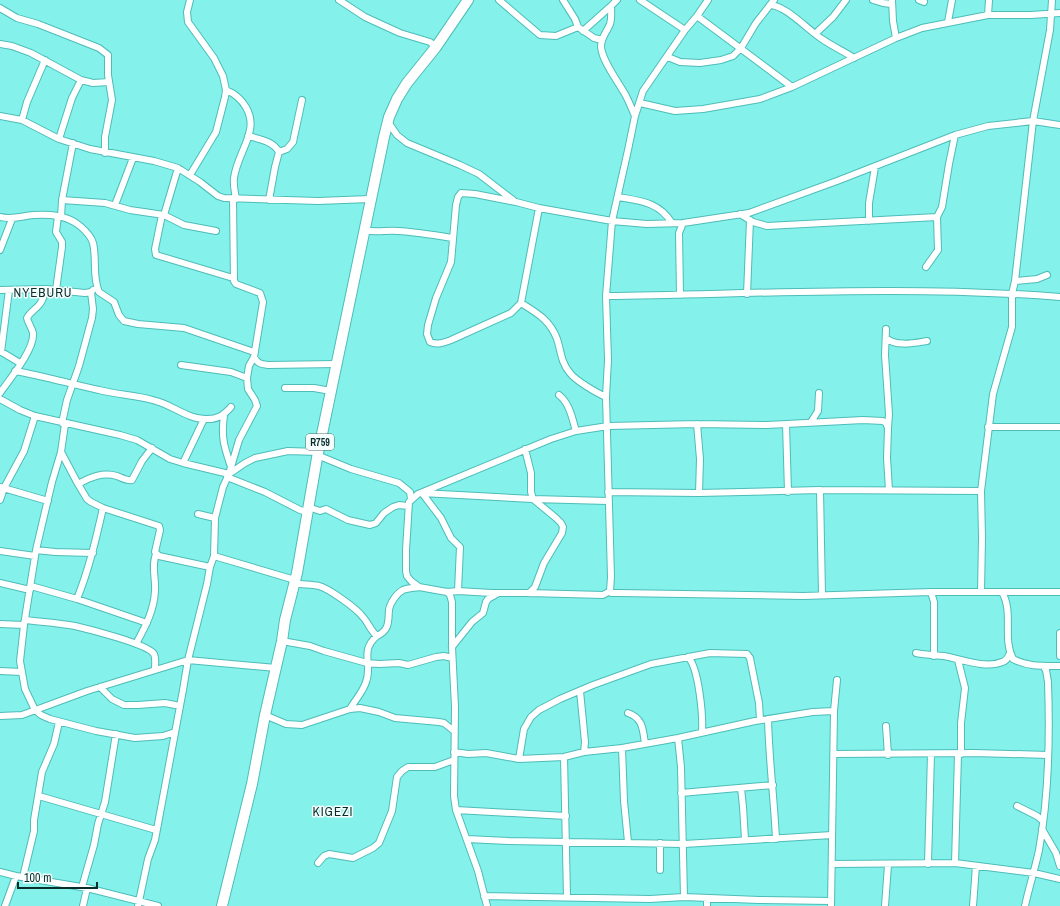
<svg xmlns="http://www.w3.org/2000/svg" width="1060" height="906" font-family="'Archivo Narrow',sans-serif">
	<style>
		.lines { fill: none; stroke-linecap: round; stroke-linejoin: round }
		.street-casing { stroke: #4dbdb8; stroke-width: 8 }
		.primary-casing { stroke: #4dbdb8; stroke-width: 12 }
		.street { stroke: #fff; stroke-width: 6 }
		.primary { stroke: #fff; stroke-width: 10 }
		.labels { text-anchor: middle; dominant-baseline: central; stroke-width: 3; stroke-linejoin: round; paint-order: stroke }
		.shield { fill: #f5fefd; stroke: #4f6c6a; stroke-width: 1 }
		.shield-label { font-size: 10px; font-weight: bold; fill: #082d2b }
		.quarter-label { font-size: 13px; letter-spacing: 1px; fill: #082d2b; stroke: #f5fefd }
	</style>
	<rect width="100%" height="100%" fill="#84f1eb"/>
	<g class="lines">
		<defs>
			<path id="street" d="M339,0L365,17L400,33L430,42L436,47
				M499,0L540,35L556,36L578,27
				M563,0L575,19L578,27L594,38L602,40
				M617,0L611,6C611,11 612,18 610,24C607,32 601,37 601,47C602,61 619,83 626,96C629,102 632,109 635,116
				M640,0L685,30
				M708,0L697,16L685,30L643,91L635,116L628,150L612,221L606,296L608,360L606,397L611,577L610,591L603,595L529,593H492L458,591L447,592L419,587L411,581L407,576L406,571V550L409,502L418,494L551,439L576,431L608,426L697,424L767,425L863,420L883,421L886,423L888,428L887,458L889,490
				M873,0L883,3L891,4
				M892,0L893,21L896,38
				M919,0L924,2
				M770,5C785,5 808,30 822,39C832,46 843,51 854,58
				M0,8L17,18L38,24L99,48L108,55V75L112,100L105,137V153
				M988,15L989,0
				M697,16L792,87
				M948,22L952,0
				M583,31L611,6
				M815,34L833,17L846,0
				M0,44L12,46L31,53L81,80L93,83L109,82
				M668,57L680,62L700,63L721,60L733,56L741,48L756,23L774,0
				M226,90C243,97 255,115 249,134C245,149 236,162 234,178C233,185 235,192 236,199
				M640,103L675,111L703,109L760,99L792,87L896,38L922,28L988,15H1031L1060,13
				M0,116L22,120L59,139L90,149L154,161L178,168L200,182L218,196L224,198L318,201L370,199
				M22,120L27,102L45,60
				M388,122L397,135L407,143L460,165L479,174L513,200
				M248,136C259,139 273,141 279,152L275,167L269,200
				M59,139L72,98L81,80
				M279,152L287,149L293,142L302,100
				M190,175L216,132L225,97L226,90L223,76L214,58L188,22L187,12L190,0
				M618,197C641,201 659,202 672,223
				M62,200L105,203L130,210L164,215L184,225L216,231
				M115,205L133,158
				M539,208L521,303L511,313L451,340C443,343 437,345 430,342L427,334L428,325L436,298L451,262L456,205L458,197L461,193L475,194L516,202L539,208L612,221L647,224L683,223L749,213L837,181L955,135L988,126L1033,121L1060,125
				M740,214L753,222L767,226L937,217L942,207L949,164L955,135
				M162,215L155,249L156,255L233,278
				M164,215L178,168
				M0,217C12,220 22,216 33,215C50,214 67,215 80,226C86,231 91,236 93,243C97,259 92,276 99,292L114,302L119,315L124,321L138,324L184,328L254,352
				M61,217L62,200L73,143
				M869,221V203L875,167
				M363,230C377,233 385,230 398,231C416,232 434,235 452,238
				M0,250L12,219
				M926,267L938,250L937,217
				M1015,281L1037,279L1047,275
				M0,290L46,289L85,293L91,292L93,290
				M56,290L62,247V242L56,232L58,216
				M747,294L750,220
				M680,295L679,233L683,223
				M606,296C757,294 909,285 1060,297
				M521,303C537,313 550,320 557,339C561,351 561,363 570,373C576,381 597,393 606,397
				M886,329L885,355L889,414L888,428
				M886,338C896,347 914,343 927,341
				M0,351L20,363
				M1,352L9,290
				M254,357C258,364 261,364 268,365L336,364
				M181,365L231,372L247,378
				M15,371C43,376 71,384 99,390C118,395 138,395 156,401C172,405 188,419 205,419C217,420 224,415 231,407
				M285,388H314L331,391
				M0,393C9,380 35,349 33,333C32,328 28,323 27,318C30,312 35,310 39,305C43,301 44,295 46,289
				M559,395C570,404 572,418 576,431
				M0,399L20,410L35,416L120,435L137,440L170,459L183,463L229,474L239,440L257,406L255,400L248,389L247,378L249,366L254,357L263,302L260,293L236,284L234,281L233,199
				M224,415C221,438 224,446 231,467
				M811,422L818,411L819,393
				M62,423L67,400L79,366L92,318L93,309L91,292
				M65,424L61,452L52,482L36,550L24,625L20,661L25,689L35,710L41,715L50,719L96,731L135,738L163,736L175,732
				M697,424L700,459L699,493
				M786,424L788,492
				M988,427H1060
				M525,449L531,473V492L533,499L556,518L561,523L563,527L562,533L544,563L535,587L529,593
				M61,452L78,484L87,499L91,502L103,508L159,526L160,530L155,552L159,556L210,567
				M317,455L351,469L399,483L410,492L411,499
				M183,463L204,419
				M227,477L265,492L300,510L307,512
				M78,484C91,477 102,472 117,476C122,478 127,481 132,480L142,461L152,448
				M0,487L48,501
				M820,490L822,595
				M608,492L699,493L820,490L981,491
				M422,493L533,499L608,501
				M422,493L441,518L451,538L460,547L458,591
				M0,500L4,488L24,451L35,416
				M308,507L320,511L326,509L348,520L370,525L376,523L384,513L393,507L399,505L408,506
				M198,514L215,518
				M36,550L55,552L93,553
				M0,551L35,556
				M214,556L295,580
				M0,583L30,590
				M294,583C302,585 310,584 319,586C328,588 356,608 362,616C368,622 370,630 377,636C390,630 388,621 389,610C390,603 397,593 403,590C408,588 414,588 419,587
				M31,586L77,599L147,623
				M610,591L611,593H618L803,596L931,592H1060
				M447,592L450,595L452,602V647L455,707L454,796L456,810L478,871L487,906
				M931,592L934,602V656
				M981,592L982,538L981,491L993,394L1012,327V294L1015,281L1033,121L1050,30L1052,0
				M1002,592C1014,613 1002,638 1013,659C1028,667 1043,666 1060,666
				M77,599C89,569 96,539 103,508
				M25,620C42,622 59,623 75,626C88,629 148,644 154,654C156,658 155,664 155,669
				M0,624L24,625
				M1060,633V656
				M282,641L310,646L324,651L367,663L379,664L399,663L408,665L436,657L444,656L452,658
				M136,644C145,627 154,611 155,591C156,578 151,567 156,554
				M452,647L472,622L483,613L486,602L488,599L497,594
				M916,653C926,655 934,655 944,656C960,659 986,669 1002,662C1007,661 1008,657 1010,653
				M688,657C699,668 703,716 702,732
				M958,660L965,688L961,723V754
				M0,671L22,672
				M100,687L112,699L124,705H138L165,703L180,706
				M580,691L585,742L584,752
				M350,709C355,700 363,692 366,682C373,664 359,651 377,636
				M628,713C643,718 643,730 645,744
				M265,715L286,724L302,725L350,709L360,708L379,712L395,718L439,722L444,723L454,731
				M0,716L22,715L87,691L188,660L276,668
				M768,719C769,759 774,799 776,839
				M886,726L888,755
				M678,738L681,767L684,897
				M622,748L624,801L628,842
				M454,752L468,754L486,753L519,759L564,757L584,752L622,748L678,738L755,721L813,712L834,711
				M834,754L975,753L1048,755
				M564,757L567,897
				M519,759L524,729L531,717L539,710L560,699L593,685L651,664L710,653L747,654L750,658L759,703L760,720
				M741,788L743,807L745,839
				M681,793L773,785
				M39,796L156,830
				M1017,806L1037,816L1043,821
				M456,810L566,816
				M1042,829L1056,853L1060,866
				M467,839L508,841L684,844L832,835
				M660,843V870
				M318,863L324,856L329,854L353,858L373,848L379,843L392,811L397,777L402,771L408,767H435L454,760
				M955,863L958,754
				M832,864L955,863L1034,873L1060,879
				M928,864L931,754
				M0,872L16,876L87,888L158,906
				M23,877L34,831V820L42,772L54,744L59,722
				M82,887L94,845L98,824L105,802L116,734
				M484,896L650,899L684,897L759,900L831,901
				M707,898V906
				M5,906L16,876
				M83,906L87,888
				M138,906L148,859L155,840L183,690L188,660L207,584L210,567L214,556L215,518L223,487L229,474L245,463L255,458L288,451L318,452
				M831,906L834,711L837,680
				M885,906L888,865
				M973,906L976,866
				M1025,906C1029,887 1035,869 1039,850C1049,795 1050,738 1048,682L1046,670L1043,666"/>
			<path id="primary" d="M222,906L252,784L265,715L282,641L285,620L297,573L317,458L384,137L389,117L397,99L407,83L436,47L468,0"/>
		</defs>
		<use href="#street" class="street-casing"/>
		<use href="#primary" class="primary-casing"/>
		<use href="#street" class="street"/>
		<use href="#primary" class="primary"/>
	</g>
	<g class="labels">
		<rect class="shield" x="306" y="434" width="28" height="16" rx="3"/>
		<g class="shield-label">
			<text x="320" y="442">R759</text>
		</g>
		<g class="quarter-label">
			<text x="43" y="292">NYEBURU</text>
			<text x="333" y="811">KIGEZI</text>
		</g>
	</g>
	<path d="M18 882v6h79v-6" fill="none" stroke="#082d2b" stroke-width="2"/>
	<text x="24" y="882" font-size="12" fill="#082d2b" stroke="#f5fefd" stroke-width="3" paint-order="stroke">100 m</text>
</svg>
